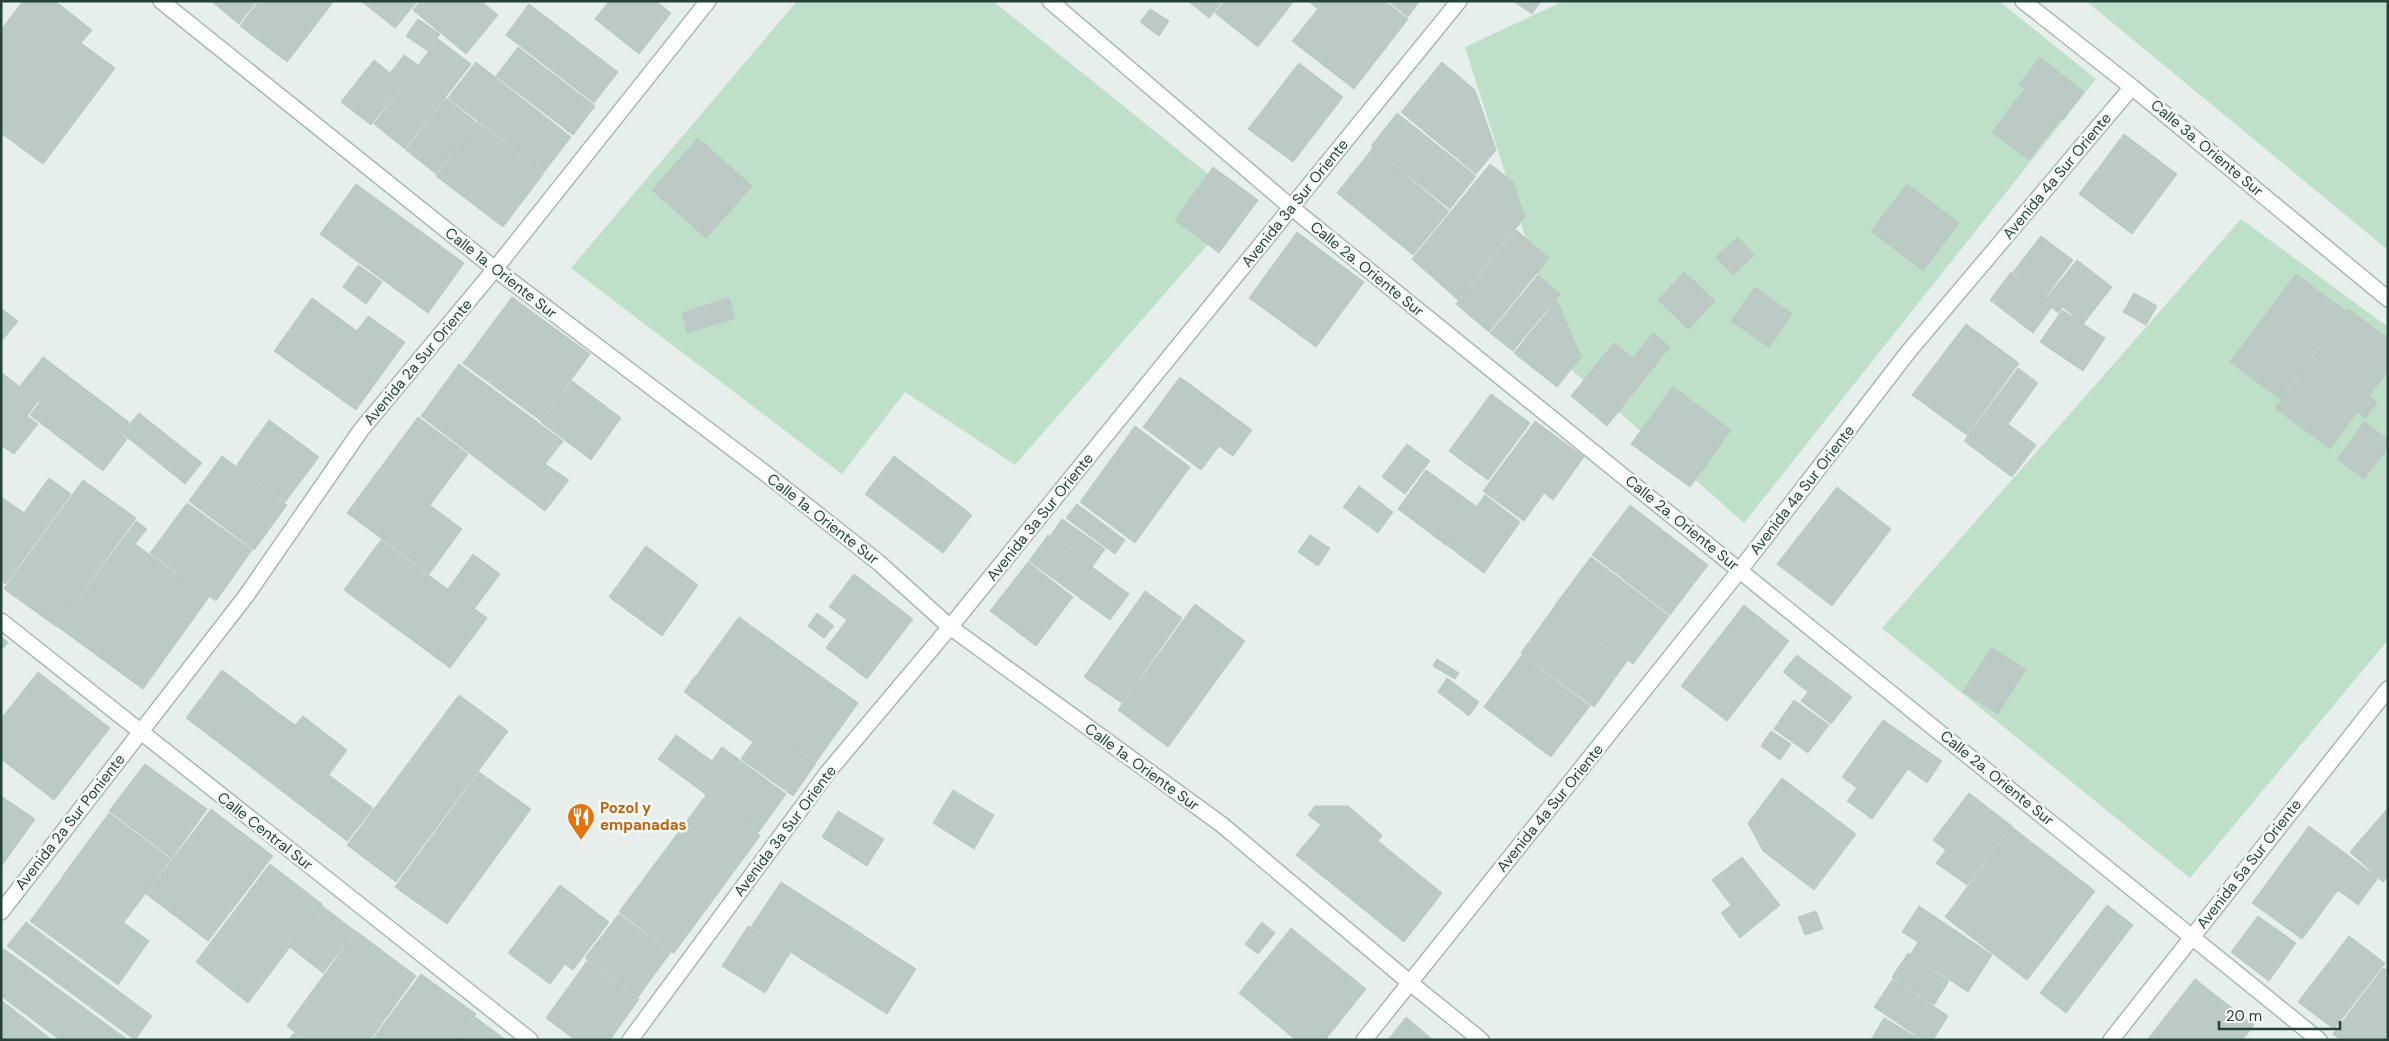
<svg xmlns="http://www.w3.org/2000/svg" width="2389" height="1041" font-family="'DM Sans',sans-serif">
	<style>
		.green { fill: #bfe0c8 }
		.building { fill: #bbcac4; stroke: #b8c9c2 }
		.lines { fill: none; stroke-linecap: round; stroke-linejoin: round }
		.minor-casing { stroke: #a8b8b2; stroke-width: 18 }
		.tertiary-casing { stroke: #a8b8b2; stroke-width: 18 }
		.minor { stroke: #fff; stroke-width: 15 }
		.tertiary { stroke: #fff; stroke-width: 15 }
		.labels { text-anchor: middle; dominant-baseline: central; stroke-width: 5; stroke-linejoin: round; paint-order: stroke }
		.street-label { font-size: 15px; fill: #24423a; stroke: #f7fbf9 }
		.food-label { font-size: 15px; font-weight: bold; fill: #c56008; stroke: #f7fbf9; text-anchor: start }
	</style>
	<rect width="100%" height="100%" fill="#e6efeb"/>
	<path class="green" d="M797,1H993L1244,203L1015,465L905,392L842,474L571,268Z
		M1564,1H1999L2096,79L1744,523L1566,365L1465,47Z
		M2086,1H2388V250Z
		M2241,219L2388,327V640L2190,878L1882,628Z"/>
	<path class="building" d="M23,1H55L92,30L81,43L115,68L43,164L1,133V30Z
		M211,1H257L239,24Z
		M259,1H334L287,62L240,26Z
		M361,1H414L416,3L395,28Z
		M420,1H481L498,15L466,54L413,10Z
		M606,1H656L671,13L639,54L595,19L608,3Z
		M1188,1H1223L1209,18Z
		M1225,1H1294L1258,47L1215,13Z
		M1308,1H1385L1408,19L1354,89L1292,41L1318,9Z
		M1388,1H1420L1408,17Z
		M1513,1H1541L1532,14Z
		M529,4L618,72L594,103L506,35Z
		M1150,9L1169,21L1159,36L1140,22Z
		M418,19L440,34L428,51L406,36Z
		M438,39L471,64L405,149L374,124Z
		M518,47L595,106L573,135L496,76Z
		M404,55L418,65L371,125L341,102L374,60L390,73Z
		M2040,57L2084,92L2063,120L2019,84Z
		M476,62L571,137L544,172L448,98Z
		M1442,62L1475,90L1496,150L1476,174L1401,112Z
		M1299,63L1343,97L1293,162L1248,129Z
		M2024,90L2061,118L2029,160L1992,132Z
		M446,98L476,122L436,174L406,150Z
		M1397,113L1476,176L1450,209L1371,146Z
		M477,122L544,173L503,227L436,176Z
		M2124,134L2177,174L2132,234L2079,194Z
		M698,138L752,186L706,238L652,190Z
		M1373,148L1449,211L1413,255L1337,193Z
		M1490,164L1513,182L1525,217L1458,300L1412,259Z
		M1213,167L1258,200L1219,253L1175,220Z
		M356,184L464,263L428,313L320,234Z
		M1907,184L1959,223L1923,271L1871,231Z
		M1516,230L1549,258L1489,332L1456,304Z
		M1297,232L1364,282L1316,347L1249,298Z
		M2041,236L2073,260L2045,298L2013,272Z
		M1738,237L1754,255L1733,275L1716,257Z
		M2077,260L2112,287L2083,324L2063,307L2058,313L2044,301Z
		M358,265L382,282L366,304L343,287Z
		M1684,272L1715,301L1688,329L1658,300Z
		M2011,272L2045,298L2043,301L2051,308L2033,333L1990,300Z
		M2296,274L2345,311L2280,399L2230,362Z
		M1538,275L1560,294L1513,351L1490,333Z
		M1755,287L1792,314L1769,347L1731,321Z
		M2134,293L2157,306L2146,325L2123,312Z
		M512,297L590,354L541,421L463,363Z
		M312,298L357,331L368,316L405,342L356,410L274,351Z
		M729,298L735,318L688,333L682,313Z
		M1556,301L1559,305L1581,357L1557,387L1514,353Z
		M1,308L18,321L1,342Z
		M2348,309L2388,338V371L2369,396L2377,402L2366,418L2357,412L2330,449L2275,408Z
		M2062,310L2105,338L2083,371L2040,342Z
		M1966,324L2019,363L1967,435L1912,395Z
		M1653,333L1670,347L1607,426L1571,396L1614,343L1633,358Z
		M43,357L129,422L121,434L127,439L103,471L30,415L40,402L20,386Z
		M459,364L563,441L545,464L569,480L545,511L421,416Z
		M2018,368L2038,383L2008,424L2036,445L2012,477L1964,441Z
		M1,372L38,401L27,416L38,424L14,454L1,445Z
		M1180,377L1252,430L1233,456L1219,446L1201,470L1143,427Z
		M572,381L621,418L591,460L541,422Z
		M1673,387L1731,430L1690,487L1631,444Z
		M1491,394L1530,423L1488,480L1449,451Z
		M139,413L202,463L185,484L122,433Z
		M418,417L468,454L430,505L381,467Z
		M269,420L319,457L285,502L236,466Z
		M1535,421L1584,457L1553,500L1544,493L1524,521L1483,491Z
		M2364,422L2388,439V447L2364,479L2337,459Z
		M1135,426L1190,467L1135,543L1080,502Z
		M1407,444L1430,461L1405,494L1382,477Z
		M222,456L287,505L254,550L189,501Z
		M894,456L972,515L943,553L865,494Z
		M380,468L462,529L429,574L347,513Z
		M1426,470L1476,506L1447,546L1398,509Z
		M49,478L71,494L6,584L1,581V500L3,498L24,513Z
		M83,480L136,518L57,627L4,589Z
		M1359,486L1393,512L1378,533L1343,507Z
		M1837,487L1891,529L1832,606L1777,564Z
		M1485,495L1520,522L1484,573L1448,546Z
		M187,503L252,550L216,601L150,553Z
		M1077,504L1125,540L1115,554L1066,518Z
		M1630,505L1708,565L1670,615L1592,555Z
		M1062,519L1105,549L1092,567L1050,536Z
		M136,521L147,529L135,544L209,597L143,689L58,627Z
		M1048,535L1129,594L1110,620L1029,561Z
		M1310,535L1330,548L1318,566L1298,552Z
		M381,540L487,618L450,668L344,590Z
		M646,546L698,585L662,636L609,597Z
		M473,554L500,574L475,608L448,589Z
		M1591,557L1669,616L1633,664L1555,605Z
		M1028,562L1073,597L1036,646L990,611Z
		M854,574L913,619L867,679L826,648L847,620L829,607Z
		M1145,591L1182,618L1122,703L1084,677Z
		M1195,604L1245,641L1168,747L1118,710Z
		M1744,605L1789,641L1727,721L1681,686Z
		M1555,606L1628,660L1594,707L1521,653Z
		M817,613L834,626L824,638L808,626Z
		M739,617L858,703L816,762L696,676Z
		M1,637L8,642L1,651Z
		M1991,648L2026,669L1998,714L1963,692Z
		M1522,655L1590,706L1551,757L1484,707Z
		M1797,655L1852,697L1831,724L1801,701L1808,692L1783,672Z
		M1437,659L1459,673L1455,679L1433,666Z
		M222,670L281,715L244,762L186,718Z
		M38,672L110,728L54,800L1,759V719Z
		M695,676L816,763L793,796L741,759L753,742L684,692Z
		M1447,678L1479,702L1469,716L1438,692Z
		M459,695L508,731L396,882L347,845Z
		M1794,700L1829,725L1808,753L1774,729Z
		M281,715L295,725L303,716L347,750L304,808L244,762Z
		M1883,720L1942,761L1927,783L1908,769L1872,819L1847,801L1857,788L1842,777Z
		M1771,731L1791,744L1780,760L1761,746Z
		M676,735L712,761L722,747L786,794L758,833L658,759Z
		M145,764L207,809L172,858L109,811Z
		M479,772L531,809L447,924L395,887Z
		M329,775L373,808L347,841L304,808Z
		M1782,778L1856,834L1814,890L1763,851L1748,823Z
		M953,790L994,815L974,849L933,823Z
		M1969,793L2012,826L1967,885L1936,863L1946,850L1933,840Z
		M706,795L760,836L674,953L619,912Z
		M1,796L35,819L1,867Z
		M1315,806H1348L1382,835L1378,841L1442,893L1404,942L1296,855L1321,825L1308,815Z
		M2388,808V877L2383,882L2350,852Z
		M211,809L273,856L208,941L146,894Z
		M838,811L884,839L867,866L822,837Z
		M109,813L171,859L124,922L62,877Z
		M2309,826L2378,878L2358,905L2338,890L2302,939L2252,903Z
		M2012,827L2095,891L2027,980L1945,917Z
		M1742,857L1780,905L1740,938L1721,913L1731,905L1712,880Z
		M270,864L322,904L248,1003L196,962Z
		M62,878L149,941L118,985L30,921Z
		M781,882L916,969L887,1014L751,927Z
		M560,885L609,922L573,970L565,964L550,984L508,953Z
		M321,905L355,931L323,973L290,947Z
		M2107,905L2133,925L2066,1013L2040,993Z
		M1919,906L1992,955L1968,992L1911,954L1918,942L1902,932Z
		M1816,911L1823,929L1805,935L1798,917Z
		M619,914L671,952L638,997L585,958Z
		M2258,916L2296,943L2269,981L2231,952Z
		M26,922L152,1016L135,1040L7,946Z
		M1262,922L1275,933L1258,954L1245,944Z
		M748,926L790,953L765,993L722,966Z
		M1291,928L1366,989L1325,1040H1296L1239,993Z
		M356,931L416,976L370,1040H305L287,1026Z
		M2349,936L2385,963L2334,1029L2298,1002Z
		M4,949L128,1040H60L1,996V953Z
		M1908,953L1949,981L1934,1005L1892,977Z
		M587,961L639,999L610,1040H575L546,1018Z
		M2383,968L2388,971V1040H2341L2333,1034Z
		M421,974L476,1014L457,1040H372Z
		M1893,979L1948,1016L1933,1040H1923L1874,1007Z
		M2195,979L2254,1025L2242,1040H2147Z
		M1,1000L52,1040H1Z
		M475,1017L506,1040H458Z
		M1406,1017L1433,1040H1388Z
		M1884,1018L1918,1038V1040H1871Z
		M294,1033L303,1040H288Z"/>
	<g class="lines">
		<defs>
			<path id="minor" d="M161,1L495,269L765,473L878,562L950,627L1221,824L1409,982L1481,1040
				M1050,1L1292,208L2319,1040
				M2023,1L2132,87L2388,299
				M1,912L246,596L361,430L495,269L708,1
				M630,1040L828,772L950,627L1459,1
				M1364,1040L1740,570L1909,351L2132,87
				M2111,1040L2388,689"/>
			<path id="tertiary" d="M1,621L530,1040"/>
		</defs>
		<use href="#minor" class="minor-casing"/>
		<use href="#tertiary" class="tertiary-casing"/>
		<use href="#minor" class="minor"/>
		<use href="#tertiary" class="tertiary"/>
	</g>
	<defs>
		<symbol id="restaurant-pin" viewBox="-11 -11 22 30"><path d="M0 17L-7.5 6A9.5 9.5 0 1 1 7.5 6Z" fill="#e8710a" stroke="#f7fbf9"/><path d="M-5-6h1v4h1v-4h1v4h1v-4h1v5L-1.5 .5V6h-2V.5L-5-1ZM5-6V6H3V1.5H1.5Q1.5-4 5-6Z" fill="#fff"/></symbol>
	</defs>
	<g fill-rule="evenodd">
		<use href="#restaurant-pin" x="565" y="801" width="32" height="43"/>
	</g>
	<g class="labels">
		<g class="street-label">
			<text transform="translate(2207 148) rotate(40)">Calle 3a. Oriente Sur</text>
			<text transform="translate(2057 176) rotate(-50)">Avenida 4a Sur Oriente</text>
			<text transform="translate(1295 203) rotate(-51)">Avenida 3a Sur Oriente</text>
			<text transform="translate(1367 269) rotate(39)">Calle 2a. Oriente Sur</text>
			<text transform="translate(501 273) rotate(38)">Calle 1a. Oriente Sur</text>
			<text transform="translate(418 362) rotate(-50)">Avenida 2a Sur Oriente</text>
			<text transform="translate(1802 490) rotate(-52)">Avenida 4a Sur Oriente</text>
			<text transform="translate(1040 517) rotate(-51)">Avenida 3a Sur Oriente</text>
			<text transform="translate(823 519) rotate(38)">Calle 1a. Oriente Sur</text>
			<text transform="translate(1682 523) rotate(39)">Calle 2a. Oriente Sur</text>
			<text transform="translate(1142 767) rotate(36)">Calle 1a. Oriente Sur</text>
			<text transform="translate(1997 778) rotate(39)">Calle 2a. Oriente Sur</text>
			<text transform="translate(1550 808) rotate(-51)">Avenida 4a Sur Oriente</text>
			<text transform="translate(70 822) rotate(-52)">Avenida 2a Sur Poniente</text>
			<text transform="translate(265 831) rotate(38)">Calle Central Sur</text>
			<text transform="translate(785 831) rotate(-53)">Avenida 3a Sur Oriente</text>
			<text transform="translate(2249 864) rotate(-52)">Avenida 5a Sur Oriente</text>
		</g>
		<g class="food-label">
			<text x="600" y="808">Pozol y<tspan x="600" dy="17">empanadas</tspan></text>
		</g>
	</g>
	<rect width="2389" height="1041" fill="none" stroke="#24423a" stroke-width="5"/>
	<path d="M2219 1021v8h121v-8" fill="none" stroke="#24423a" stroke-width="2.5"/>
	<text x="2226" y="1021" font-size="15" fill="#24423a" stroke="#f7fbf9" stroke-width="4" paint-order="stroke">20 m</text>
</svg>
